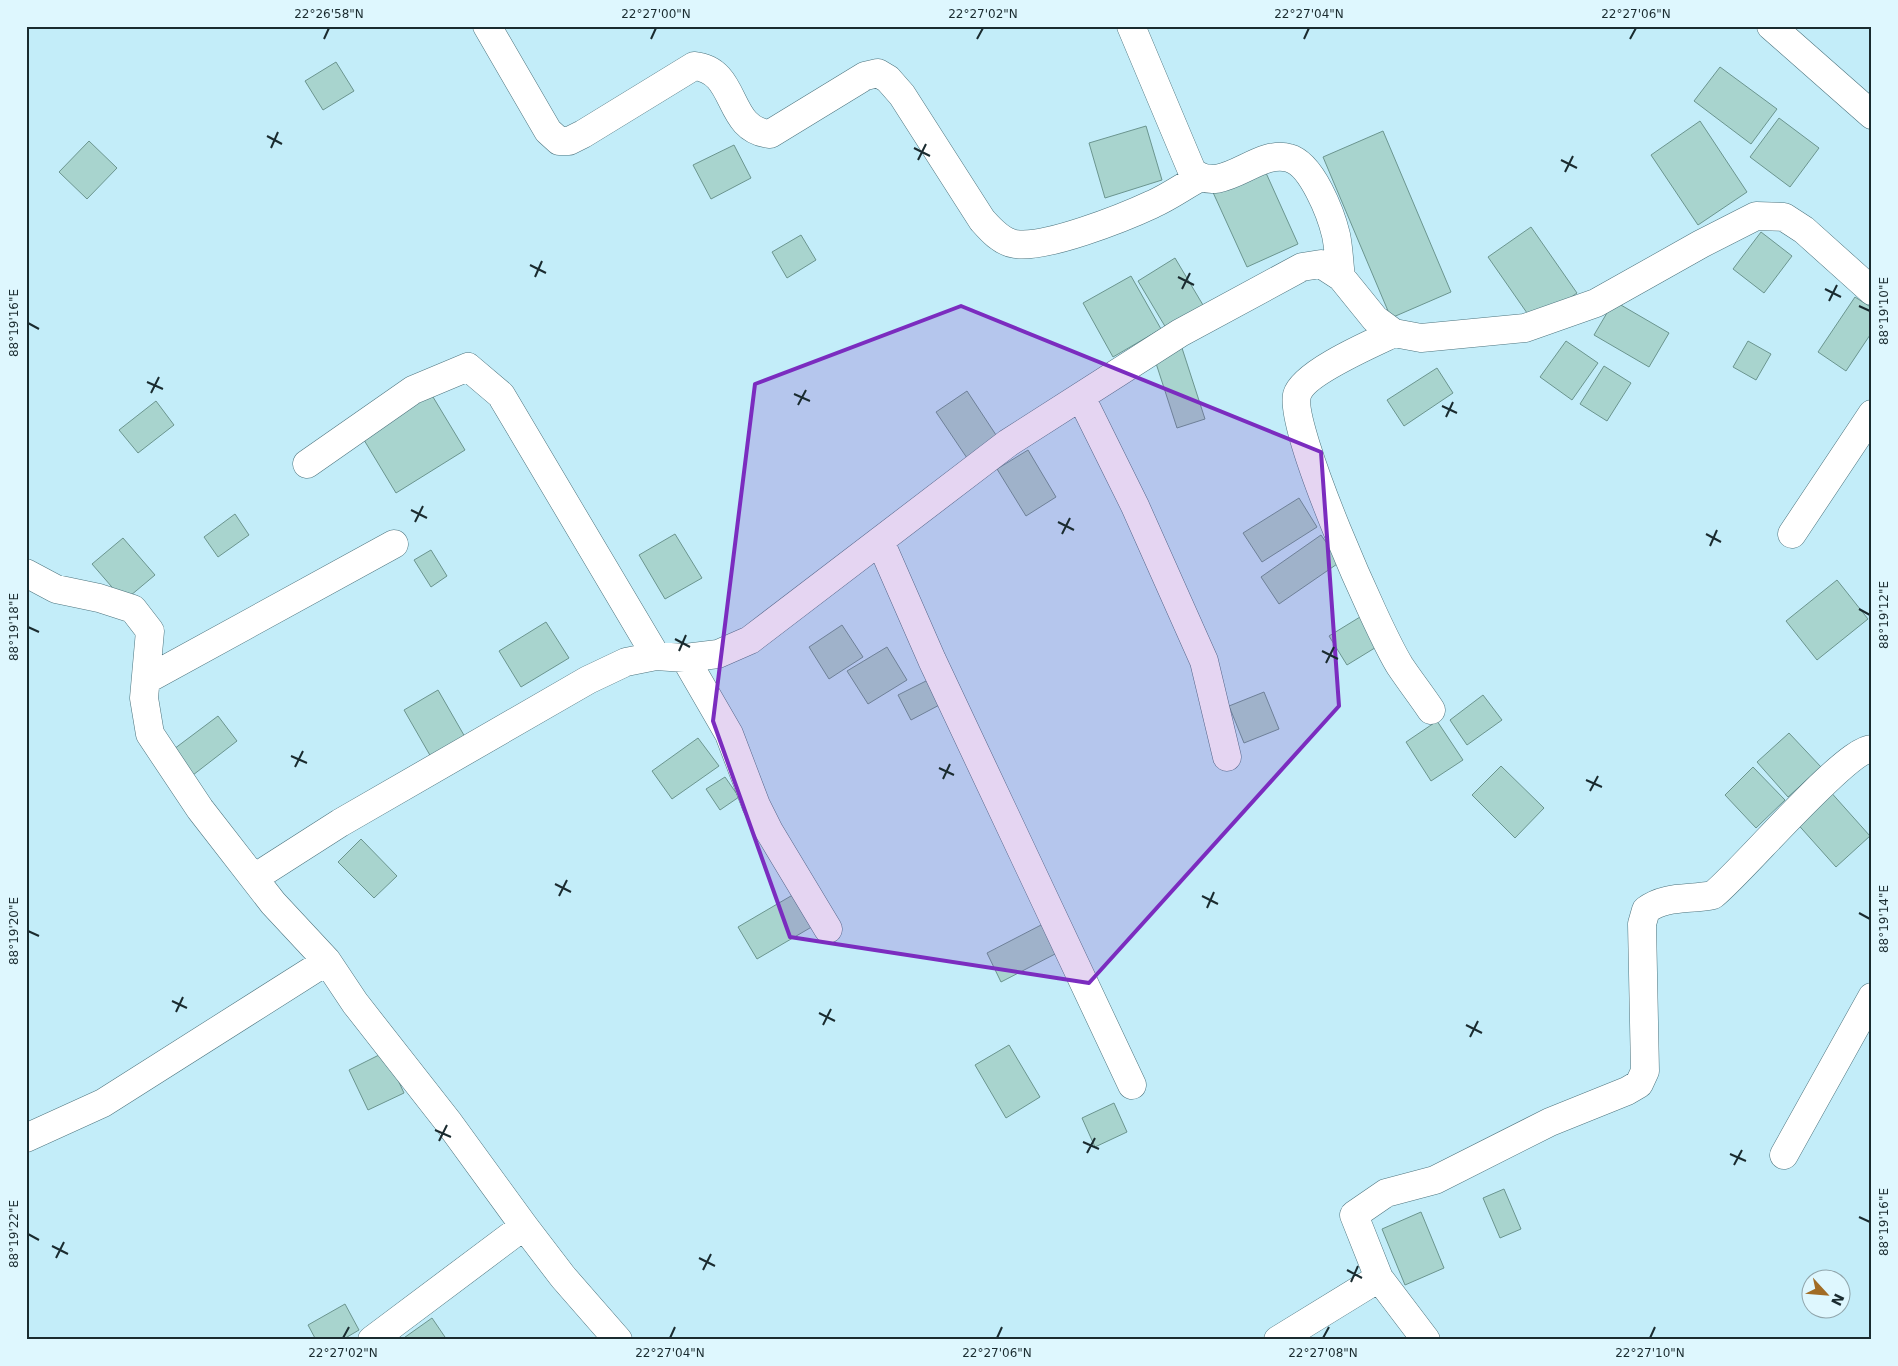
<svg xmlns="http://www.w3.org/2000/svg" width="1898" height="1366" font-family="'DejaVu Sans',sans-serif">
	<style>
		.building { fill: #a8d4ce; stroke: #6b958f }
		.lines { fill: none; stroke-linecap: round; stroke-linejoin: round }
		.minor-casing { stroke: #4d747e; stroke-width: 29 }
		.minor { stroke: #fff; stroke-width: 28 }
		.marked { fill: #7b2cbf; fill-opacity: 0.2; stroke: #7b2cbf; stroke-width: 4; stroke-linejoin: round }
		.ticks { fill: none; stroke: #1a2b2f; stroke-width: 2 }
		.neatline { fill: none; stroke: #1a2b2f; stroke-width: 2 }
		.ticks-label { font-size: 12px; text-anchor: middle; fill: #1a2b2f }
	</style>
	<rect width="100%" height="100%" fill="#c3edf9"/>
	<path class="building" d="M336,62L354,91L323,110L305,81Z
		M1720,67L1777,109L1751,144L1694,101Z
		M1779,118L1819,148L1790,187L1750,157Z
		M1700,121L1747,192L1698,225L1651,155Z
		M1146,126L1162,180L1105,198L1089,143Z
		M1383,131L1451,292L1391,318L1323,157Z
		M89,141L117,168L87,199L59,172Z
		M734,145L751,178L711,199L693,165Z
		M1262,164L1298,244L1247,267L1211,188Z
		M1531,227L1577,293L1534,323L1488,257Z
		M1761,232L1792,256L1764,293L1733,269Z
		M801,235L816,260L787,278L772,252Z
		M1175,258L1203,305L1166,328L1138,281Z
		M1131,276L1161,329L1113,357L1083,303Z
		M1855,297L1872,308V332L1846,371L1818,352Z
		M1614,301L1669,333L1649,367L1594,335Z
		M1566,341L1598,363L1572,400L1540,377Z
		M1748,341L1771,354L1756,380L1733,367Z
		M1181,345L1205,419L1177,428L1153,354Z
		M1604,366L1631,383L1607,421L1580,404Z
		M1437,368L1453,393L1404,426L1387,400Z
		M967,391L998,438L967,458L936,412Z
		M430,392L465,450L396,493L361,435Z
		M156,401L174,425L138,453L119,430Z
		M1028,450L1056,497L1026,516L997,469Z
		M1299,498L1317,527L1262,562L1243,533Z
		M235,514L249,535L218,557L204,537Z
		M675,534L702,578L665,599L639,555Z
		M1321,535L1340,562L1279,604L1261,577Z
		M123,538L155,575L124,601L92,564Z
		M431,550L447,576L431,587L414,560Z
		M1837,580L1868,619L1817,660L1786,621Z
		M1360,617L1378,646L1347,665L1329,636Z
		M546,622L569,658L521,687L499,651Z
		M842,625L863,657L829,679L809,647Z
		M887,647L907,680L868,704L847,671Z
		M932,678L945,702L911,720L898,695Z
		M438,690L465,737L431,757L404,710Z
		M1264,692L1279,729L1244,743L1229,706Z
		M1483,695L1502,720L1467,745L1450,720Z
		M218,716L237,741L193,775L174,749Z
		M1437,721L1463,760L1431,781L1406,742Z
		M1789,733L1821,767L1788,797L1757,762Z
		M698,738L719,766L672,799L652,771Z
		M1501,766L1544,808L1515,838L1472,795Z
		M1753,767L1785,800L1756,828L1725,795Z
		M725,777L739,797L720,810L706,789Z
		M1828,789L1870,836L1836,867L1794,820Z
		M361,839L397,876L374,898L338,862Z
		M796,893L815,925L757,959L738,927Z
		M1043,924L1057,953L1001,982L987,953Z
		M1009,1045L1040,1097L1006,1118L975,1065Z
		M385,1052L404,1093L368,1110L349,1070Z
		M1114,1103L1127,1132L1095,1147L1082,1118Z
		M1504,1189L1521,1229L1500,1238L1483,1198Z
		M1421,1212L1444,1268L1405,1285L1382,1229Z
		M345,1304L359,1330L342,1340H316L308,1325Z
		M432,1318L447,1340H401Z"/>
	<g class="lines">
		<defs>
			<path id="minor" d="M487,26L548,131L559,141H569L583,134L694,66C739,70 725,130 770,134L865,76L878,73L888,79L902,95L982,220C990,229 1001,242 1015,244C1045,249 1123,218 1153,204C1169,197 1184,186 1199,178
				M1131,26L1192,171C1221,198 1257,148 1289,158C1312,164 1331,214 1336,235C1339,249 1339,263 1341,277
				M1771,26L1872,115
				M1394,333C1373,343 1303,373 1297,395C1288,428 1378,631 1400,666C1410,681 1421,695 1431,710
				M1081,397L1135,506L1204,661L1227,757
				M307,464L413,390L468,367L501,395L656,656
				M1792,534L1872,414
				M880,541L932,660L1132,1085
				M26,573L56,589L99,598L133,609L150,631L144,698L150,734L200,809L273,903L327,961L355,1003L449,1123L524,1226L563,1277L618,1340
				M685,658L729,734L756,805L769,831L828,929
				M146,680L394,544
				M254,878L340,823L588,680L626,662L656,656L685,658L718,654L750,640L1008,443L1180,333L1302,267L1321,264L1341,277L1375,319L1394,333L1421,338L1525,328L1596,303L1701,244L1756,216L1784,217L1804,230L1872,291
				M26,1138L103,1103L327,961
				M1784,1155L1872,997
				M372,1340L524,1226
				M1278,1340L1379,1278
				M1426,1340L1379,1278L1354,1215L1386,1193L1435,1180L1550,1122L1627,1091L1639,1084L1645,1071L1642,924L1646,910C1666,895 1690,900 1713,895C1742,872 1845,749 1872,749"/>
		</defs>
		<use href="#minor" class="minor-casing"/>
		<use href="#minor" class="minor"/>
	</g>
	<path class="marked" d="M961,306L1321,452L1339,706L1089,983L790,937L713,721L755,384Z"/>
	<path class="ticks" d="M324,39L329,28M651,39L656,28M977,39L983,28M1304,39L1309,28M1630,39L1636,28M267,136L282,144M271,148L278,132M914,148L930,156M918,160L926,144M1561,160L1577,168M1565,172L1573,156M530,265L546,273M535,277L542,261M1178,277L1194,285M1182,289L1190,273M1825,289L1841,297M1829,301L1837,285M1859,306L1870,311M28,323L39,329M147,382L163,389M151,393L159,377M794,394L810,401M798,405L806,390M1442,406L1457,413M1446,417L1453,402M411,510L427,518M415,522L423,506M1058,522L1074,530M1062,534L1070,518M1706,534L1721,542M1710,546L1717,530M1859,609L1870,615M28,627L39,632M675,639L690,647M679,651L686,635M1322,651L1338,659M1326,663L1334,647M291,756L307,763M295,767L303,751M939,768L954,775M943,779L950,764M1586,780L1602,787M1590,791L1598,776M555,884L571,892M559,896L567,880M1202,896L1218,904M1207,908L1214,892M1859,913L1870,919M28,931L39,936M172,1001L187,1008M176,1012L183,997M819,1013L835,1021M823,1025L831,1009M1466,1025L1482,1033M1470,1037L1478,1021M435,1130L451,1137M439,1141L447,1125M1083,1142L1099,1149M1087,1153L1095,1138M1730,1154L1746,1161M1734,1165L1742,1150M1859,1217L1870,1222M28,1234L39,1240M52,1246L68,1254M56,1258L64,1242M699,1258L715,1266M703,1270L711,1254M1347,1270L1362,1278M1351,1282L1358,1266M343,1338L349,1327M670,1338L675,1327M997,1338L1002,1327M1323,1338L1329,1327M1650,1338L1655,1327"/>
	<rect width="1898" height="1366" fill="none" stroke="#def7fe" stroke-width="55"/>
	<g transform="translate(1826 1294) rotate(116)"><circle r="24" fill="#def7fe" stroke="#90a5ab"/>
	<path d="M0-4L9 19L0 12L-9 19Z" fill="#a16c25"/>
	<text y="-8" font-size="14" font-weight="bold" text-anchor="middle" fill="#1a2b2f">N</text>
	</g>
	<rect x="28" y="28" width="1842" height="1310" class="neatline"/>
	<g class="ticks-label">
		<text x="329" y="18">22°26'58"N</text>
		<text x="656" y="18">22°27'00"N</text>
		<text x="983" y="18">22°27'02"N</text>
		<text x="1309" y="18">22°27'04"N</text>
		<text x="1636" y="18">22°27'06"N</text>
		<text transform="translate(1884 311) rotate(-90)" y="4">88°19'10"E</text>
		<text transform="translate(14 323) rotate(-90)" y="4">88°19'16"E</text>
		<text transform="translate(1884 615) rotate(-90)" y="4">88°19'12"E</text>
		<text transform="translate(14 627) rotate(-90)" y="4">88°19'18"E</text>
		<text transform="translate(1884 919) rotate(-90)" y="4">88°19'14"E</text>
		<text transform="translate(14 931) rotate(-90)" y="4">88°19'20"E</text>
		<text transform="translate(1884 1222) rotate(-90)" y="4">88°19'16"E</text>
		<text transform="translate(14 1234) rotate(-90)" y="4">88°19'22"E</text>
		<text x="343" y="1357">22°27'02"N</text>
		<text x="670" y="1357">22°27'04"N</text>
		<text x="997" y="1357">22°27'06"N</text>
		<text x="1323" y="1357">22°27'08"N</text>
		<text x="1650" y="1357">22°27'10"N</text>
	</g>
</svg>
